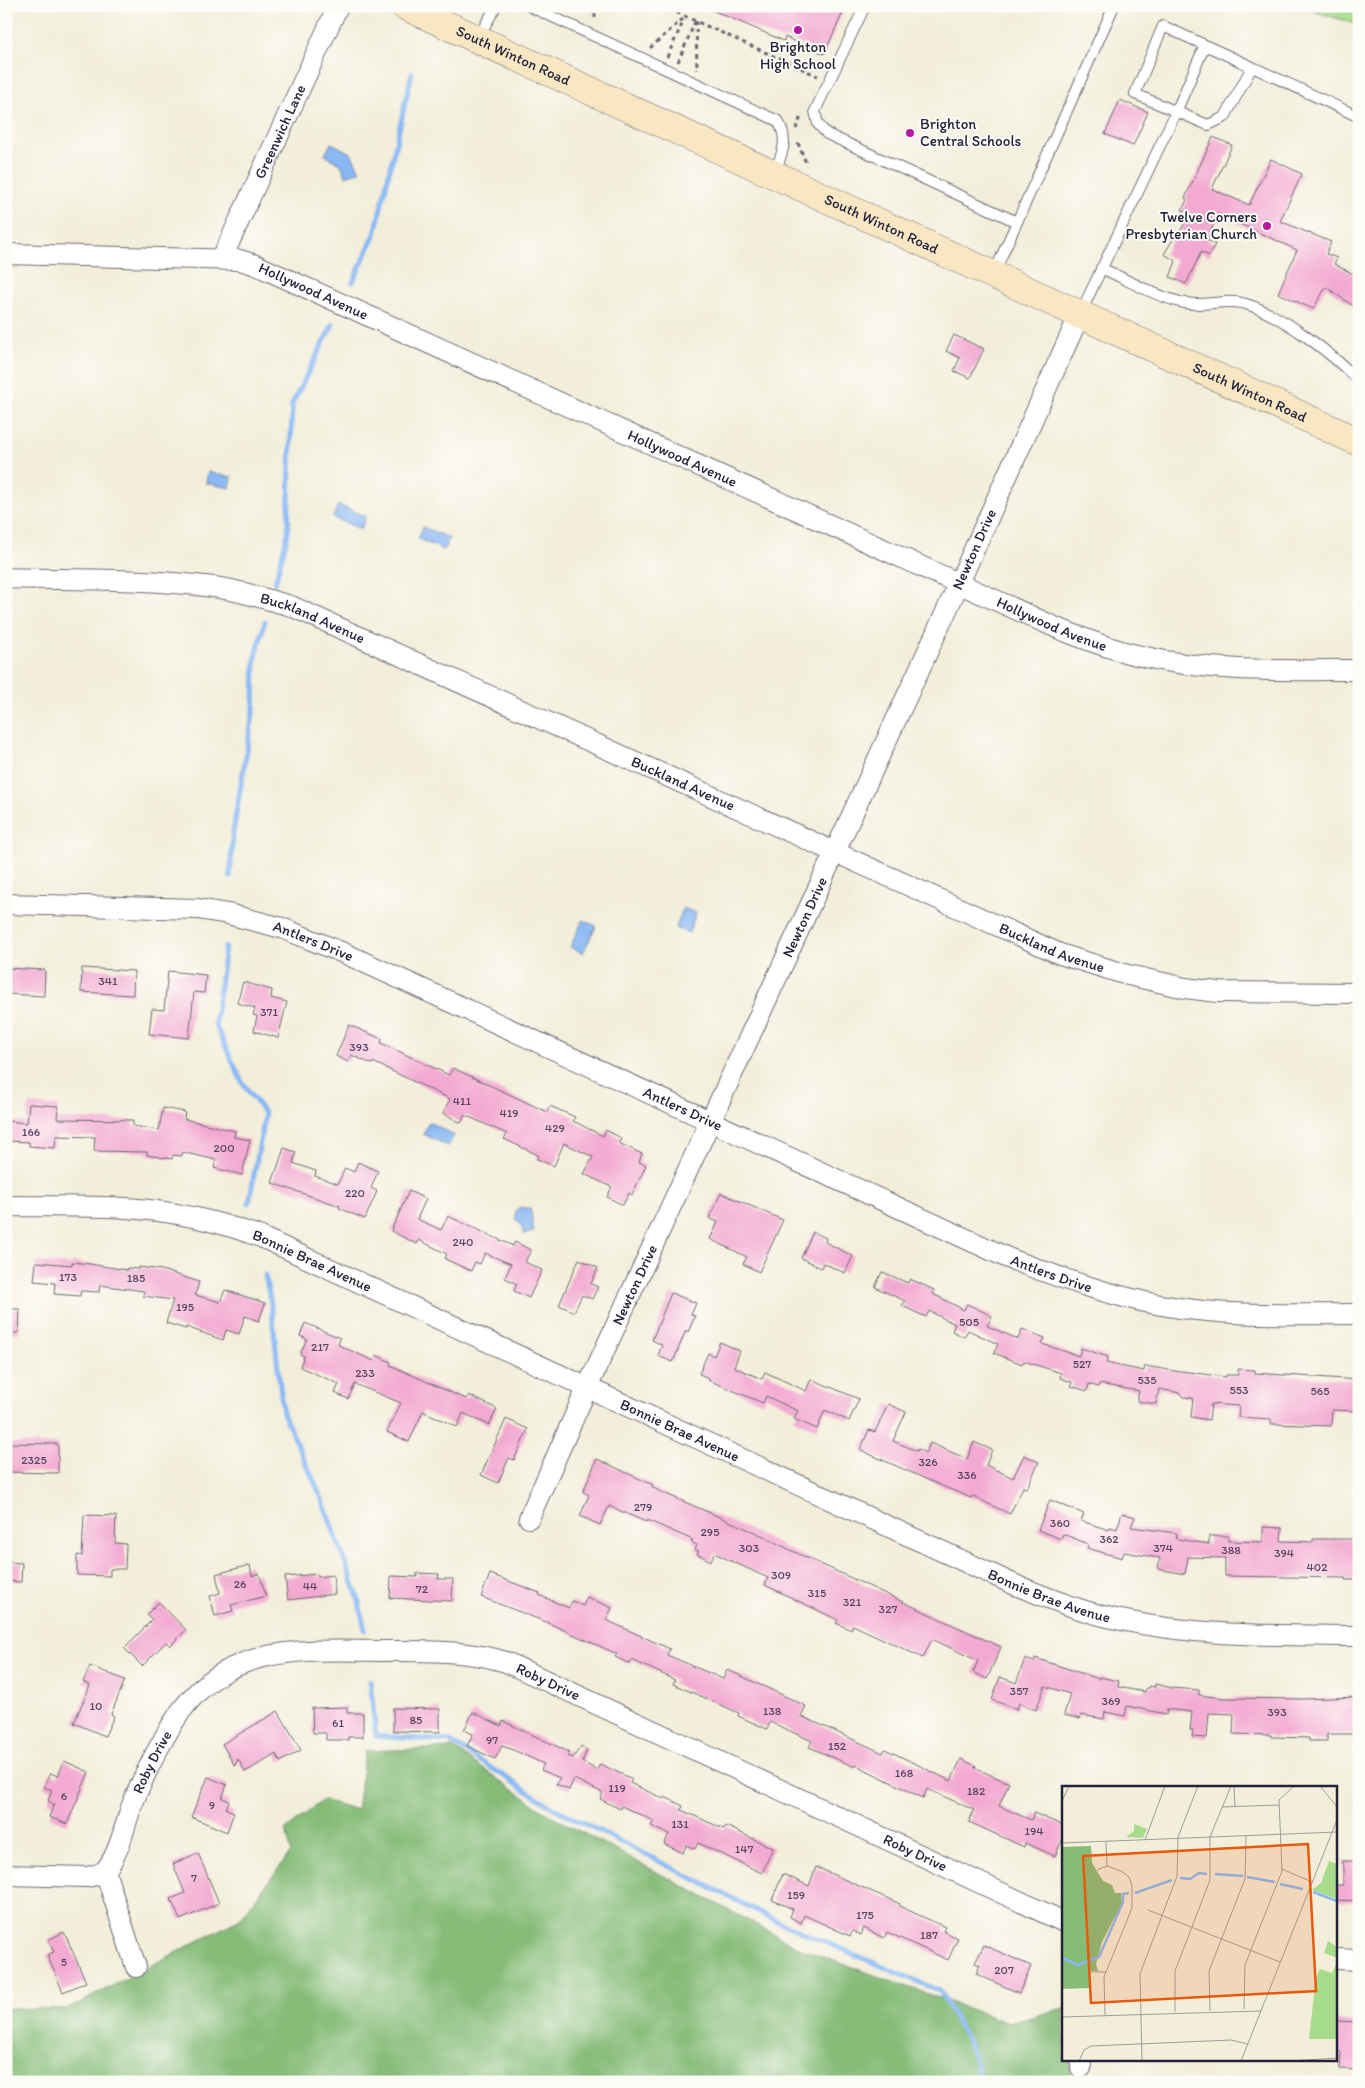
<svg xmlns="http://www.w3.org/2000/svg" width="1365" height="2088" font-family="Itim,sans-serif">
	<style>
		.green { fill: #a7dc8d; stroke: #647f64 }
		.forest { fill: #85bc78; stroke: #546f5a }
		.water { fill: #89b8f4; stroke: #566d98 }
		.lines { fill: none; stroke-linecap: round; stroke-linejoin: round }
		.stream { stroke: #89b8f4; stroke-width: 5 }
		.building { fill: #f3aad2 }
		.service-casing { stroke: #6b6972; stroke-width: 12 }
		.minor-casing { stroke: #6b6972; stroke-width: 22 }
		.secondary-casing { stroke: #6b6972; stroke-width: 29 }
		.path { stroke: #6b6972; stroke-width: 3; stroke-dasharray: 4 4; stroke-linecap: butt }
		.service { stroke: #fff; stroke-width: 10 }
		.minor { stroke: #fff; stroke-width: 20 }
		.secondary { stroke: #f9e7c3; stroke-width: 28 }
		.poi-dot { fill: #b5179e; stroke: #fdfcf7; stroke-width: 2 }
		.labels { text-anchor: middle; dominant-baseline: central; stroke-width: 4; stroke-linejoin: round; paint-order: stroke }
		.number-label { font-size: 12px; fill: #564461 }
		.poi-label { font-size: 15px; fill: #22223b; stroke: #fdfcf7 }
		.street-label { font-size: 15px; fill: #22223b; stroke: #fdfcf7 }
		.inset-river { fill: none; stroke: #89b8f4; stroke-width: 2.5 }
		.inset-road { fill: none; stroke: #9f9c9a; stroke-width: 1 }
		.view { fill: #e8590c; fill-opacity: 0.15; stroke: #e8590c; stroke-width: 2.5 }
		.inset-edge { fill: none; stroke: #22223b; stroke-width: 2.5 }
	</style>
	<rect width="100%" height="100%" fill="#fdfcf7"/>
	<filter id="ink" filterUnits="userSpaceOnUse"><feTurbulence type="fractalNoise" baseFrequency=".02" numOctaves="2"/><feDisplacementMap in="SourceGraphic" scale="10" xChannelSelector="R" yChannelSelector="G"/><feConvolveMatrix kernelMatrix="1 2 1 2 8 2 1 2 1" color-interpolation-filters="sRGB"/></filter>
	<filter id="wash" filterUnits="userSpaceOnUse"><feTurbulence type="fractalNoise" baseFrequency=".0096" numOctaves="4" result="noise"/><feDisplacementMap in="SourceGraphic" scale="20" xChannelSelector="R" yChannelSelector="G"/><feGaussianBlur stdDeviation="1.12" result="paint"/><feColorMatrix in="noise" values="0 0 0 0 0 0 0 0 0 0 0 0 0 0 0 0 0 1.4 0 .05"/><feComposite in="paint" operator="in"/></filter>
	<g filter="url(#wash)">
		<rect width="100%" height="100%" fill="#f2eed9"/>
		<path class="green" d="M1297,6H1359V25Z"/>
		<path class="forest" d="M453,1748L551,1816L804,1950L1009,2023L1064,2008V2059H1071L1070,2081L1075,2082H6V2008L68,2009L240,1919L291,1852L286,1830L323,1800L357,1810L365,1751Z"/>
		<path class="water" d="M331,143L351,153L360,171L346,176L341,164L325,155Z
			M208,472L232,477L230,488L206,483Z
			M338,505L366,516L361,529L333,518Z
			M423,527L449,538L444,550L418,539Z
			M683,908L696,913L689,933L676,928Z
			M583,920L596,926L583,953L570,947Z
			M429,1122L454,1135L448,1146L423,1134Z
			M520,1207L530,1209C533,1216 531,1223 534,1232L524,1234L521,1225L516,1219V1210Z"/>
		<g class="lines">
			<path class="stream" d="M353,282L375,234L412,73
				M275,583L288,533L292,404L333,324
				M230,877L233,832L254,708L255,660L265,621
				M225,947L215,1024L242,1082L265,1114L249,1203
				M265,1275L271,1304L283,1413L322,1499L358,1597L365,1630
				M370,1680L376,1736L449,1741L554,1808L783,1924L940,1991L969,2044L982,2082"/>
		</g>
		<g id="blocks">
			<path class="building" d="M703,6H846L824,54L785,37L784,41Z
				M1120,100L1148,112L1133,146L1105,134Z
				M1213,137L1232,145L1212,189L1249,205L1271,159L1302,174L1280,221L1331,242L1326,254L1337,258L1334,264L1359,277V310L1326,287L1313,309L1278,293L1297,250L1218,214L1207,240L1215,244L1209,256L1201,252L1186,284L1170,277L1176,261L1164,254L1174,238L1176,239L1190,213L1182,210L1187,200L1185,198Z
				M954,335L984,349L970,378L954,371L960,358L946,351Z
				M6,968L45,970L44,996L6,994Z
				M82,968L134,971L133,995L81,992Z
				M168,971L206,975L204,993L194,992L189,1038L149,1034L152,1009L164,1010Z
				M243,982L272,990L271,998L287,1002L278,1038L254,1031L257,1016L253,1015L255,1008L237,1003Z
				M349,1025L382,1039L381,1043L449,1075L453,1068L547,1112L550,1106L575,1117L573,1121L603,1136L606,1130L621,1138L619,1143L642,1154L639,1162L646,1165L632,1195L629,1193L623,1205L607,1197L612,1187L584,1174L593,1157L564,1143L554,1166L537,1159L538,1155L504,1139L507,1134L465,1115L461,1123L443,1113L450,1099L373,1062L372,1064L351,1055L348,1062L336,1056Z
				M29,1104L58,1106L57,1119L133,1120V1126L159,1130L163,1108L185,1112L184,1119L235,1131L234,1137L250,1140L242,1175L214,1168L216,1160L182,1152V1156L173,1155L172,1159L147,1155V1152L94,1151L95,1137L56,1136L55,1148L29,1146V1142L6,1141V1121L27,1123Z
				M284,1148L296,1152L293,1163L316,1171L315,1176L338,1184L345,1168L354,1172L358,1162L378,1171L371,1188L377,1191L365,1219L339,1208L340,1206L272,1183Z
				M409,1191L426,1199L417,1219L441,1230L448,1216L513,1246L515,1242L531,1250L525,1262L542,1270L529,1298L514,1291L517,1284L505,1278L511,1264L485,1253L480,1264L475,1262L471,1271L445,1259L447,1254L419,1240L417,1244L391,1231Z
				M721,1193L783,1220L759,1272L743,1264L747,1257L710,1239L718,1222L709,1218Z
				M813,1232L826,1238L825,1242L853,1256L845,1273L823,1263L821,1268L801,1258Z
				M579,1259L598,1268L591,1284L598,1287L592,1299L582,1295L574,1312L559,1305Z
				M36,1262L72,1265V1262L90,1264L127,1270V1268L139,1269V1267L162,1270L199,1282L195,1295L220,1302L225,1290L265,1303L259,1321L245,1316L239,1334L226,1330L223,1340L186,1327V1329L166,1323L173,1300L143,1296L144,1291L100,1285L99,1292L81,1291L80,1296L54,1294L55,1283L34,1281Z
				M882,1272L908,1283L910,1279L934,1290L933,1294L964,1310L967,1304L992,1316L987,1326L1018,1339L1022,1329L1045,1338L1042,1344L1079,1356L1081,1348L1108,1357L1106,1363L1144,1371L1145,1366L1181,1372V1371L1226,1377V1375H1238V1369L1255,1370V1373L1359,1380V1411L1332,1410L1331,1426L1271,1424V1419L1238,1417L1239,1406L1211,1404L1209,1420L1191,1417L1193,1398L1183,1397L1180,1393L1159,1389L1156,1404L1137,1401L1139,1391L1099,1384L1098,1387L1089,1384L1087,1391L1071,1386L1072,1382L1060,1378L1061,1373L1024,1361L1022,1364L994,1353L998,1344L968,1330L964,1337L952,1331L955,1324L929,1311L926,1317L902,1306L905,1301L875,1287Z
				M671,1293L696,1303L691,1315L695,1316L688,1332L686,1330L673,1362L658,1356L662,1345L652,1340Z
				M6,1309H20L19,1333H6Z
				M305,1323L340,1338L338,1345L374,1361L376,1355L391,1362L390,1365L456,1395L467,1399L469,1395L497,1409L489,1425L463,1413L457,1427L423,1411L409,1442L387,1432L401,1403L355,1384L348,1399L335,1393L339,1384L300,1367L304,1356L300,1354L307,1339L300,1336Z
				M720,1342L740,1351L734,1367L762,1379L765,1372L806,1391L811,1379L859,1399L849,1421L825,1410L817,1429L794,1419L798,1411L766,1396L763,1403L708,1380L709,1378L699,1374L708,1353L714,1356Z
				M888,1404L906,1412L893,1441L917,1451L918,1449L926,1453L930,1443L967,1459L974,1442L992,1450L986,1465L1013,1478L1024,1455L1039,1462L1027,1488L1023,1487L1010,1514L972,1496L971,1498L935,1483L860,1450L869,1430L875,1432Z
				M506,1419L528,1429L514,1460L509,1458L498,1483L481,1475Z
				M6,1443L58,1444V1473L6,1472Z
				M597,1459L653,1485L652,1487L659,1491L766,1537V1538L801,1555L1001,1647L987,1679L973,1672L978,1661L932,1639L923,1658L853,1625L851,1630L836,1623L838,1620L765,1585L768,1578L714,1553L711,1561L697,1554L699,1551L695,1550L697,1545L691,1542L693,1540L647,1520L646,1522L609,1506L600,1525L580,1516L589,1495L583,1492Z
				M1050,1500L1084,1514L1081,1521L1109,1530L1110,1527L1117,1529L1122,1513L1135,1517L1131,1527L1177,1533L1176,1539L1209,1544V1536H1228V1541L1263,1542V1527L1282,1528L1281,1541L1313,1542V1539H1359V1580H1345V1578L1225,1576V1558L1188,1557L1185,1574L1158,1569L1160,1558L1124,1552L1122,1558L1087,1548L1088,1544L1063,1534L1061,1539L1038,1530Z
				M84,1515L116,1516L115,1543L126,1544L125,1569H110V1576L77,1575V1555L82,1556Z
				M6,1562L22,1563L21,1582L6,1581Z
				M250,1565L252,1576L259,1573L266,1596L231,1605L233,1611L215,1616L210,1596L220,1593L216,1574Z
				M417,1573L439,1574L438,1579H453L452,1601L390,1598L391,1576L417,1577Z
				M317,1574L318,1577L333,1575L335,1594L288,1600L285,1577Z
				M490,1574L540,1593L539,1595L569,1608L572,1601L583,1606L587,1597L612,1608L606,1620L670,1649L667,1655L723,1679L727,1670L739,1675L806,1706L801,1716L883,1753L885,1749L951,1781L961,1759L976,1766L975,1768L1009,1783L999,1806L1031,1820L1034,1813L1064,1826V1836L1055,1856L1025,1843L1024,1847L969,1822L974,1810L927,1789L923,1798L856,1765L855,1767L809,1747L812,1741L770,1722L767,1729L738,1716L739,1713L673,1684L675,1680L632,1660L630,1664L615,1657L617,1654L546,1622L481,1597Z
				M159,1602L186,1630L170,1646L166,1642L142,1666L124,1648L152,1620L147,1614Z
				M1035,1658L1099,1679V1677L1119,1681L1118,1687L1145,1692L1146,1688H1149L1150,1686L1155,1687V1684L1172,1688L1199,1690V1695L1223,1698L1303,1699L1359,1697V1734H1327V1741H1309V1738L1271,1737V1735L1233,1734L1234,1714L1209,1713L1207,1738L1192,1737L1193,1730H1190L1192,1712L1167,1709L1166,1714L1127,1706L1125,1716L1105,1712L1104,1719L1081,1715L1080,1719L1064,1715L1070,1694L1045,1686L1036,1710L1019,1703L1017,1709L992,1700L1000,1677L1016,1683L1025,1659L1034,1662Z
				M90,1666L125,1680L111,1714L114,1716L105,1736L74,1723L90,1685L83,1682Z
				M347,1707V1713H363V1737H348V1740H326V1733H313L312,1708Z
				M393,1708L440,1709V1732L393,1731Z
				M278,1711L301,1750L280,1762L276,1754L245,1772L238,1759L235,1766L222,1744Z
				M473,1712L501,1726L503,1721L569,1752L568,1756L573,1758L581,1746L587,1750L582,1762L597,1770L600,1764L632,1779L630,1783L664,1799L665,1797L683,1806L681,1810L724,1829L726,1826L773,1848L762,1873L698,1843L695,1849L686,1845L683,1853L664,1844L669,1834L651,1826L654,1821L621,1806L620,1809L600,1799L603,1793L574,1779L569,1790L556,1784L560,1778L541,1770L544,1764L511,1749L502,1746L495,1759L467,1746L473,1734L464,1730Z
				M64,1761L89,1772L67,1824L49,1817L54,1804L48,1801L52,1790L44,1787L50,1773L58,1776Z
				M208,1777L227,1785L222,1798L229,1801L226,1809L234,1812L227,1832L191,1817Z
				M198,1853L219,1903L180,1920L171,1899L185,1893L173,1864Z
				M1343,1861H1359V1901L1336,1900V1885H1343Z
				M816,1867L900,1904L899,1906L945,1927L943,1931L958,1938L948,1960L887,1932L884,1938L864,1928L861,1935L852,1931L850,1936L804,1915L801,1923L790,1917L793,1909L772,1900L783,1874L809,1886Z
				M64,1932L86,1982L63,1992L47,1955L54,1952L48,1940Z
				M984,1945L1031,1966L1019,1993L976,1974L980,1965L975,1963Z
				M1336,2021L1359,2022V2070L1340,2069L1341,2052L1336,2051Z"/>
		</g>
	</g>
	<g filter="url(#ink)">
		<use href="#blocks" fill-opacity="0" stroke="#6b6972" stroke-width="1"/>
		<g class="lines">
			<defs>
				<path id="service" d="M529,6L778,121C790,142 781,154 774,175
					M865,6L815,111L818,124L827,134L1017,222
					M478,38L496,6
					M1252,67L1225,117L1208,125L1135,94L1163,26C1229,56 1294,86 1359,117
					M1101,268C1128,280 1156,297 1185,303C1205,307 1227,298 1246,304C1284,316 1331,353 1359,381
					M994,273L1114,6
					M1080,314L1176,112L1205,45"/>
				<g id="minor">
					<path id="s1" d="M6,254L240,260L256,265L1057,628C1084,639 1112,650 1141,656C1212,673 1286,670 1359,670"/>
					<path id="s2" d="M222,258L338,6"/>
					<path id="s3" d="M6,578C75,580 144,578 213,587C239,590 265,599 291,606L1060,954L1124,974L1185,988L1218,992L1359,993"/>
					<path id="s4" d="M6,904L198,909L228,914L282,928L346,954L1008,1258C1058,1277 1109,1296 1161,1305C1226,1317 1293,1314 1359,1314"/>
					<path id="s5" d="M6,1206C63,1207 121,1204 177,1214C206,1219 234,1227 261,1237L1013,1584C1048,1598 1084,1613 1121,1620C1199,1637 1279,1635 1359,1636"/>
					<path id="s6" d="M529,1518L587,1388L950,603L1079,316"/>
					<path d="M6,1875L87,1877L96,1875L105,1871"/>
					<path d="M1336,1959L1359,1960"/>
					<path id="s7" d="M136,1967L105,1871C120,1852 124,1827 132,1805C143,1777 157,1749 173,1723C222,1642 303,1650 386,1651C426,1651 467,1650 506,1662L1064,1922"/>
					<path d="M1081,2068V2059"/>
				</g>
				<g id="secondary">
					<path id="s8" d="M405,6L1359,442"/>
				</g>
			</defs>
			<use href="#service" class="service-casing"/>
			<use href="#minor" class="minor-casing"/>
			<use href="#secondary" class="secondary-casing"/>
			<path class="path" d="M595,6V22
				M662,6L818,76
				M696,21L697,70
				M650,48L685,17
				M667,57L684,20
				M678,62L695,22
				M796,129L802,114
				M798,143L806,163"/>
			<use href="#service" class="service"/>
			<use href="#minor" class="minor"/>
			<use href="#secondary" class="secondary"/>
		</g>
	</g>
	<g class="poi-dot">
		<circle cx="798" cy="30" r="5"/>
		<circle cx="910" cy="133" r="5"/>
		<circle cx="1267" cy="226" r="5"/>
	</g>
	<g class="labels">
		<g class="number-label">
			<text x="108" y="981">341</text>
			<text x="269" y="1012">371</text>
			<text x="359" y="1047">393</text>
			<text x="462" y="1101">411</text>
			<text x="509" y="1113">419</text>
			<text x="555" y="1128">429</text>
			<text x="31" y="1132">166</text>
			<text x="224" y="1148">200</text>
			<text x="355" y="1193">220</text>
			<text x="463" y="1242">240</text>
			<text x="68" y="1277">173</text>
			<text x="136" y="1278">185</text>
			<text x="185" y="1307">195</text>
			<text x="969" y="1322">505</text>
			<text x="320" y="1347">217</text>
			<text x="1082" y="1364">527</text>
			<text x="365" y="1373">233</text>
			<text x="1147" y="1380">535</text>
			<text x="1239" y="1390">553</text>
			<text x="1320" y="1391">565</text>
			<text x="34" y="1460">2325</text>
			<text x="928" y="1462">326</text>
			<text x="967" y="1475">336</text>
			<text x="643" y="1507">279</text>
			<text x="1060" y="1523">360</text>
			<text x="710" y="1532">295</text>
			<text x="1109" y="1539">362</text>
			<text x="749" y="1548">303</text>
			<text x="1163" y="1548">374</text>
			<text x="1231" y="1550">388</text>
			<text x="1284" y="1553">394</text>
			<text x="1317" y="1567">402</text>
			<text x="781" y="1575">309</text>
			<text x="240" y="1584">26</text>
			<text x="310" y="1586">44</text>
			<text x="422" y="1589">72</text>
			<text x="817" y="1593">315</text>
			<text x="852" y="1602">321</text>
			<text x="888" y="1609">327</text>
			<text x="1019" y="1691">357</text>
			<text x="1111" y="1701">369</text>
			<text x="96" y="1706">10</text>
			<text x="772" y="1711">138</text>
			<text x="1277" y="1712">393</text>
			<text x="416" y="1720">85</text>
			<text x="338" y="1723">61</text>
			<text x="492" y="1740">97</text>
			<text x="837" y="1746">152</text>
			<text x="904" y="1773">168</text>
			<text x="617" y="1788">119</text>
			<text x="976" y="1791">182</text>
			<text x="64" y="1796">6</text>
			<text x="212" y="1805">9</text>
			<text x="680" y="1824">131</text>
			<text x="1034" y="1831">194</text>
			<text x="744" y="1849">147</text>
			<text x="194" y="1878">7</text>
			<text x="796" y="1895">159</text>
			<text x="865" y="1915">175</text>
			<text x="929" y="1935">187</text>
			<text x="64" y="1962">5</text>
			<text x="1004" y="1970">207</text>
		</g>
		<g class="poi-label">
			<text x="798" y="47">Brighton<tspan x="798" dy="17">High School</tspan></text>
			<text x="920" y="124" text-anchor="start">Brighton<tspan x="920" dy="17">Central Schools</tspan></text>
			<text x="1257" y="217" text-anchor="end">Twelve Corners<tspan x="1257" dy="17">Presbyterian Church</tspan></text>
		</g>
		<g class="street-label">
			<text stroke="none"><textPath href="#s8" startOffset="119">South Winton Road</textPath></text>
			<text stroke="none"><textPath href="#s2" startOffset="139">Greenwich Lane</textPath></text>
			<text stroke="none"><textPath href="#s8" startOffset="524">South Winton Road</textPath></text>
			<text stroke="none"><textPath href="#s1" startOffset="314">Hollywood Avenue</textPath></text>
			<text stroke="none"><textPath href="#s8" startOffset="929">South Winton Road</textPath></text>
			<text stroke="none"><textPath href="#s1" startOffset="719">Hollywood Avenue</textPath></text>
			<text stroke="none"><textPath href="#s6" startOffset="1066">Newton Drive</textPath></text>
			<text stroke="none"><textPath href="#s3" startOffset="312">Buckland Avenue</textPath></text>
			<text stroke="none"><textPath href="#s1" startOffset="1124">Hollywood Avenue</textPath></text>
			<text stroke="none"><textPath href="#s3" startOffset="718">Buckland Avenue</textPath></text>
			<text stroke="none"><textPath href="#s6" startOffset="661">Newton Drive</textPath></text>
			<text stroke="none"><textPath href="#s4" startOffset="312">Antlers Drive</textPath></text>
			<text stroke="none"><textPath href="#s3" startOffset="1122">Buckland Avenue</textPath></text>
			<text stroke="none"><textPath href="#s4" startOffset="718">Antlers Drive</textPath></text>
			<text stroke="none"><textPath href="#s5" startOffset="315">Bonnie Brae Avenue</textPath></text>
			<text stroke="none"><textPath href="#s4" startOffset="1122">Antlers Drive</textPath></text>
			<text stroke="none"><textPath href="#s6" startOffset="256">Newton Drive</textPath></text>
			<text stroke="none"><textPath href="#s5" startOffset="720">Bonnie Brae Avenue</textPath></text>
			<text stroke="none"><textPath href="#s5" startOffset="1125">Bonnie Brae Avenue</textPath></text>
			<text stroke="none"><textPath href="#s7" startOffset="670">Roby Drive</textPath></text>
			<text stroke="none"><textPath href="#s7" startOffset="220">Roby Drive</textPath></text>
			<text stroke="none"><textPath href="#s7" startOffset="1075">Roby Drive</textPath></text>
		</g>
	</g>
	<g transform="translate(1062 1786)">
		<rect width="275" height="275" fill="#f2eed9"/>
		<path d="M72,38L85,43L81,52L64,51L72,45ZM267,75L275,78V113L250,104L259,97ZM266,155L275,161V172L262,167ZM275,176V253H247L254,192L258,183L270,187Z" fill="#a7dc8d"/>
		<path d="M29,60L30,77L41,95L50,99L53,107H59L60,117L40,156L34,178L36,185H28L27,202L0,203V61Z" fill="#85bc78"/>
		<path class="inset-river" d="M153,88L181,90M185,91L213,96M118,92L128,93L137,87L145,88M218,98L241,103M251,106L275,115M73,107L110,94M0,172L16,179L37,171L61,116V108L67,107"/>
		<path class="inset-road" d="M172,0L173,21M258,0L275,21M0,15L7,0M160,21L217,19M83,54L103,0M44,56L45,80M0,57L275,46M220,83L250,96M35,84L45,80L59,85L67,91L70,100V122L42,191L43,229M86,124L218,176M29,186H44M182,223L183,179L220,85L217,14L232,0M148,225L147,185L183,93L184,50M113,226V185L148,94V51L169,0M0,231L199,225M17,275L22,264L29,260L169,254L186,258M80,275L78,188L115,90L116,51L136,0M179,275L275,34M229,275L275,272"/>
		<path class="view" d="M246,58L254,205L29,217L21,70Z"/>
		<rect width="275" height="275" class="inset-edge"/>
	</g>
	<rect width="1365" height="2088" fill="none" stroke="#fdfcf7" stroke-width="25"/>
</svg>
